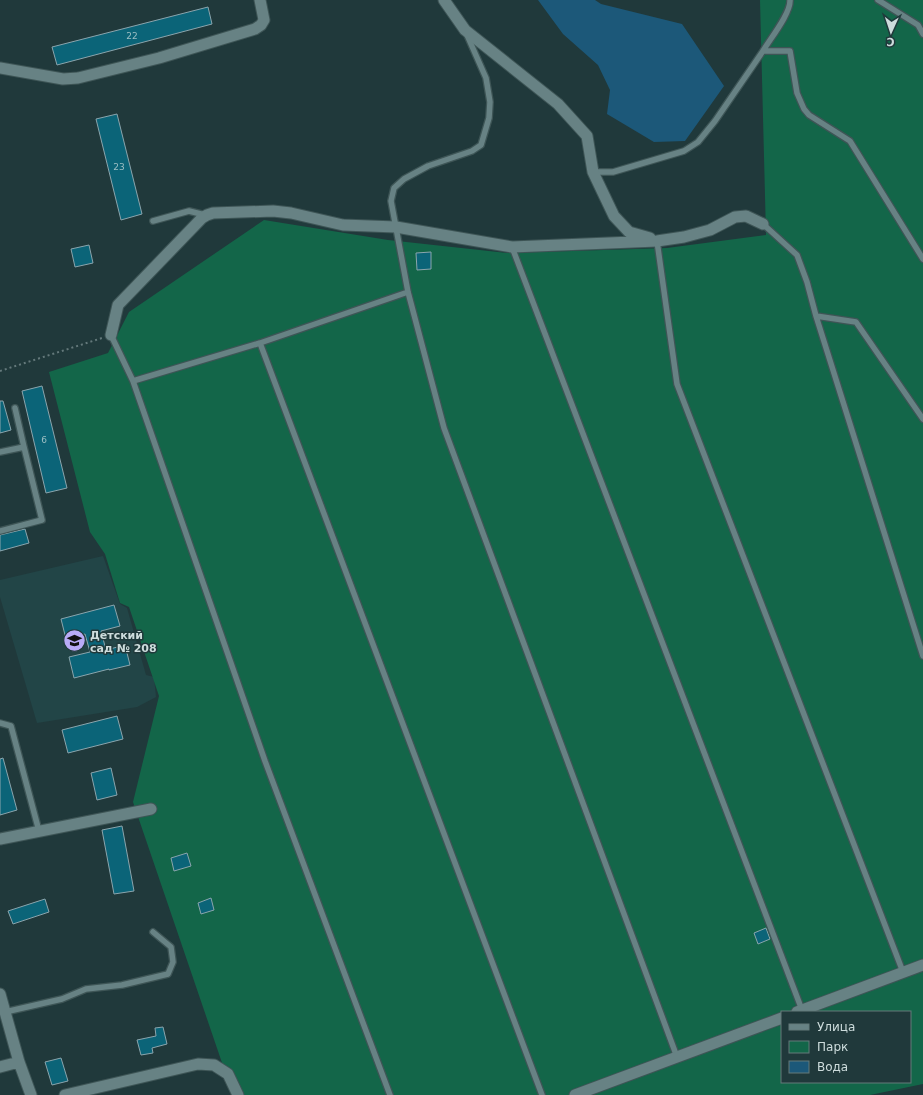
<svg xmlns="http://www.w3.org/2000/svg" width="923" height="1095" font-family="'DejaVu Sans',sans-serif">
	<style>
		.built { fill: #224547 }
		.green { fill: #136649; fill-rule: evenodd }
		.water { fill: #1c5879 }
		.building { fill: #0b6478; stroke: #8ba5ad }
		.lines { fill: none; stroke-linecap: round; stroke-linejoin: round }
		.service-casing { stroke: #3e5556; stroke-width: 8 }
		.minor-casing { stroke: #3e5556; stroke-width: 13 }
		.path { stroke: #64797b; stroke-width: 2; stroke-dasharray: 2 3; stroke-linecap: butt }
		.service { stroke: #678284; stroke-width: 5.5 }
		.minor { stroke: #678284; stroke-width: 11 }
		.labels { text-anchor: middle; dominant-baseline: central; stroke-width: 3; stroke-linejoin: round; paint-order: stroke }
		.number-label { font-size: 9px; fill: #9cbec3 }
		.poi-label { font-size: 11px; font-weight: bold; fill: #cddcdc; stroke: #20393b; text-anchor: start }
	</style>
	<rect width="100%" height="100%" fill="#20393b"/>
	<path class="built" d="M103,556L120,604L127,608L146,675L154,677L156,697L137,707L37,723L0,597V580Z"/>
	<path class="green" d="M760,0H923V1084L870,1095H233L133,802L159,696L129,607L120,603L105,554L90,532L49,372L108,353L129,312L264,220L388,240L507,253L667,248L766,235ZM782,1012H910V1082H782Z"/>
	<path class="water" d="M538,0H595L601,4L682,24L724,86L685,141L654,142L607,114L610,90L598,65L563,34Z"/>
	<path class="building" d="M208,7L212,24L57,65L52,47Z
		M117,114L142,214L121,220L96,119Z
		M89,245L93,263L75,267L71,249Z
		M431,252V269L417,270L416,253Z
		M42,386L67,488L46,493L22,391Z
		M0,401H3L11,430L0,433Z
		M25,529L29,543L0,551V535Z
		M114,605L120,626L101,631L106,650L125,645L130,665L109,670V669L74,678L69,657L90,652L85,634L66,639L61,619Z
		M117,716L123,739L68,753L62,730Z
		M3,758L17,810L0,815V759Z
		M111,768L117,795L97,800L91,773Z
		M122,826L134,891L114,894L102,830Z
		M187,853L191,866L174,871L171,858Z
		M211,898L214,910L201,914L198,903Z
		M45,899L49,912L13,924L8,911Z
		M766,928L770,939L758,944L754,933Z
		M163,1027L167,1044L152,1048L153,1053L141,1055L137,1040L156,1036L155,1028Z
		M61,1058L68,1081L52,1085L45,1062Z"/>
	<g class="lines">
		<defs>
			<path id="service" d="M790,0C791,13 770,39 763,51H790L797,93L804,109L809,115L850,141L923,259
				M878,0L918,25L923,34
				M467,35L486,78L490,102L489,118L481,145L472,151L428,166L404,179L394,188L391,201L408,292L444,428L677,1057
				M593,172H613L684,151L698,142L715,121L763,51
				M153,221L189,211L205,215
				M763,224L797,255L807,282L816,316L923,656
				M657,241L677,384L903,972
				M512,247L802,1010
				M816,316L856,322L923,419
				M111,335L133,381L265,761L390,1095
				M260,343L542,1095
				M133,381L260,343L408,292
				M15,408L24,447
				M0,452L24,447L42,520L0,531
				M0,723L11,726L39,831
				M5,1012L62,999L86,989L122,985L168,974L173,962L171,947L153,932"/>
			<path id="minor" d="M444,0L465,30L558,104L587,136L593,172L614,216L629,232L650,238
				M0,68L63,79L78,78L159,58L255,29L261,25L264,20L260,0
				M111,335L118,305L202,218L207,215L213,213L273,211L291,213L343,225L396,227L512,247L657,241L684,237L710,230L735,217L746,216L763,224
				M0,839L151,809
				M0,994L19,1062L31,1095
				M797,1012L923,965
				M0,1067L19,1062
				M65,1095L198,1064L214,1065L228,1074L238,1095
				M575,1095L782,1018"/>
		</defs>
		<use href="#service" class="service-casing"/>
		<use href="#minor" class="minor-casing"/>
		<path class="path" d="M0,371L102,338"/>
		<use href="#service" class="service"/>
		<use href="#minor" class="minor"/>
	</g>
	<defs>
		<symbol id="school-disc" viewBox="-11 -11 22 22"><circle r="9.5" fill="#b8abf7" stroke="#20393b"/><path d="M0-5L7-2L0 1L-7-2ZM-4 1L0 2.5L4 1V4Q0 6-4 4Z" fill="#111"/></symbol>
	</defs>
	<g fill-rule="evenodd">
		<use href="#school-disc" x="62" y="628" width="25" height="25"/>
	</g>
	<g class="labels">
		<g class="number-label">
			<text x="132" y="36">22</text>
			<text x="119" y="167">23</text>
			<text x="44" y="440">6</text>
		</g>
		<g class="poi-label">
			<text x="90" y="635">Детский<tspan x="90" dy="13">сад № 208</tspan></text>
		</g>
	</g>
	<rect x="781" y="1011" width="130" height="72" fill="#20393b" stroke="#657a7b"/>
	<rect x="789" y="1024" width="20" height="6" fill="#678284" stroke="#657a7b"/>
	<text x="817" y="1031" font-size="12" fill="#cddcdc">Улица</text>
	<rect x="789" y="1041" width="20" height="12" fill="#136649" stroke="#657a7b"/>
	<text x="817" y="1051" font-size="12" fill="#cddcdc">Парк</text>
	<rect x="789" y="1061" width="20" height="12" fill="#1c5879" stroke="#657a7b"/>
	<text x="817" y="1071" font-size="12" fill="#cddcdc">Вода</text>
	<g transform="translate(891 32) rotate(183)" stroke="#20393b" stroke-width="3" paint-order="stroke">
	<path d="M0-3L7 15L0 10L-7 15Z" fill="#cddcdc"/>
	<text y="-6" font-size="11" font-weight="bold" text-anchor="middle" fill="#cddcdc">С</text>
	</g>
</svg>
